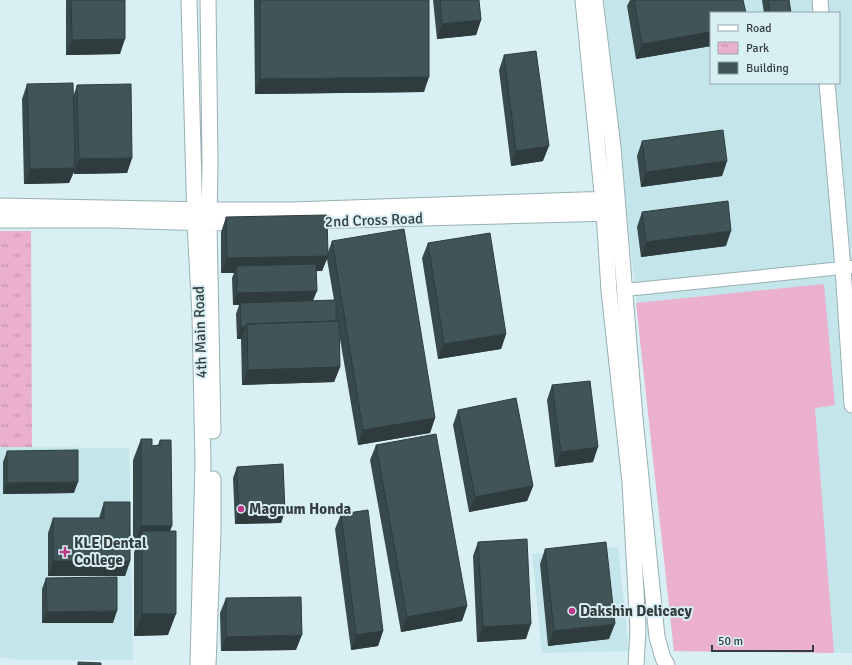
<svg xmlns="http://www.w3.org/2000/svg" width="852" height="665" font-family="Signika,sans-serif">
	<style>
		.built { fill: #c4e5ea; fill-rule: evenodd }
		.green { fill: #eab0cd }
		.park { fill: url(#park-tufts) }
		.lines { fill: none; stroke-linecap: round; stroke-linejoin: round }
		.minor-casing { stroke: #99b0b3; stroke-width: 14 }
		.tertiary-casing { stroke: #99b0b3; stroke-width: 17 }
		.minor { stroke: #fff; stroke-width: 12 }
		.tertiary { stroke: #fff; stroke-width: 15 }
		.wall { fill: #38494c; fill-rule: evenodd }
		.shaded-wall { fill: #2e3c3e }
		.building { fill: #415558; stroke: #2e3c3e }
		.poi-dot { fill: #b93a86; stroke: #d8eff3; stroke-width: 1.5 }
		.labels { text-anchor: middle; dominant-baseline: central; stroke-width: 4; stroke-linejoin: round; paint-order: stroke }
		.street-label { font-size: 15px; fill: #343e3f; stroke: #d8eff3 }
		.poi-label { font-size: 15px; font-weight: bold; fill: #343e3f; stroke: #d8eff3; text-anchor: start }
	</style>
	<defs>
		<pattern id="park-tufts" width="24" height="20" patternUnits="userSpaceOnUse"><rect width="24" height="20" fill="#eab0cd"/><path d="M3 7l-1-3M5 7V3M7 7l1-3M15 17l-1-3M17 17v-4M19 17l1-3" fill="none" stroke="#be91a8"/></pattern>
	</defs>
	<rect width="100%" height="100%" fill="#d8eff3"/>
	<path class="built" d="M604,0H852V653L674,651ZM711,13H839V83H711Z
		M0,447L129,448L133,660H21L0,657Z
		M618,547L629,651L542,653L532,554Z"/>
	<path class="green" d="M824,284L835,405L815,408L834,653L674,651L636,303Z"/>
	<path class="park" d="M0,231H31L32,447H0Z"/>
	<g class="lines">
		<defs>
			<path id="minor" d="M625,290L852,267"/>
			<path id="tertiary" d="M189,0L195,223L200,315L203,462L198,665
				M208,0L210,161L209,223L213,431
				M583,0L604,213L609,291L630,482L638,630L636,665
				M595,0L613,147L635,418L657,637L663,658L667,665
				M820,0L821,13
				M827,83L843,268L852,405
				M0,206L209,210H292L611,199
				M0,220H111L209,223L245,222
				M307,221L613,213
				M208,665L213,532V479"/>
		</defs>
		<use href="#minor" class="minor-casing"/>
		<use href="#tertiary" class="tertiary-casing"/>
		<use href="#minor" class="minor"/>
		<use href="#tertiary" class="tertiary"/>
	</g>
	<path class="wall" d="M66,0H125L120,54L66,55Z
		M254,0H429L424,92L255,94Z
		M433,0H479L481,20L476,35L437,39Z
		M630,0H743L711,13V46L636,59L627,6Z
		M762,0H789L791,13H764Z
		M504,55L543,161L511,166L499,70Z
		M27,84L73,97L77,85L132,158L127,173L74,174V172L69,183L24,184L22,99Z
		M642,141L727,161L722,176L641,187L637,156Z
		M642,212L726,246L641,257L637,227Z
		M226,217L328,252L332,241L435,418L430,433L358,445L339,333L340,367L334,382L242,385L241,339H237L236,314L239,305H233L232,278L234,273H221V232ZM327,259L334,300L313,301L316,271H322Z
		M428,243L506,334L501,349L438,359L422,258Z
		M552,385L593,462L555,467L547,400Z
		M458,410L533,486L527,501L469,512L453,425Z
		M141,439L152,446L158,445L160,440L170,531L168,635L134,636V552L136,548H133V460Z
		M376,445L467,606L462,621L401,632L370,460Z
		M7,451L74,493L3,494V462Z
		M237,467L285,511L281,523L235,524L233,478Z
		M104,502L130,561L125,576H48V533L53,518H99Z
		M341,514L383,631L378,646L351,650L335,529Z
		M478,542L526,639L477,642L473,556Z
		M545,549L609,639L548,646L540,564Z
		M46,578L113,623H42V589Z
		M226,598L296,650L221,651L220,613Z"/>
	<path class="shaded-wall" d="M481,20L476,35L437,39L442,24Z
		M711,32V46L636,59L642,44Z
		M125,39L120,54L66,55L72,40Z
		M429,77L424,92L255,94L260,79Z
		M549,146L543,161L511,166L516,151Z
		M132,158L127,173L74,174L79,159Z
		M727,161L722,176L641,187L646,172Z
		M75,168L69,183L24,184L30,169Z
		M731,231L726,246L641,257L646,242Z
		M328,256L322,271L237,273V266L234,273H221L227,258Z
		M317,291L312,303H240V305H233L237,293Z
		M241,327H245L241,339H237Z
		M506,334L501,349L438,359L444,344Z
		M340,367L334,382L242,385L248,370Z
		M435,418L430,433L358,445L363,430Z
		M598,447L593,462L555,467L561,452Z
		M78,482L74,493L3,494L7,483Z
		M533,486L527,501L469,512L475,497Z
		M285,511L281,523L235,524L239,513Z
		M141,526H172L164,547L142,531L136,548H133Z
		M53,561H130L125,576H48Z
		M467,606L462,621L401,632L407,617Z
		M117,611L113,623H42L47,612Z
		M142,614H176L168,635L134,636Z
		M531,624L526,639L477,642L483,627Z
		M615,624L609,639L548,646L554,631Z
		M383,631L378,646L351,650L356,635Z
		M302,635L296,650L221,651L226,637Z"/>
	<path class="building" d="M71,0H125V39L72,40Z
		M260,0H429V77L260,79Z
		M440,0H479L481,20L442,24Z
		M634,0H743L746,13H711V32L642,44Z
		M768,0H789L791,13H770Z
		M536,51L549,146L516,151L504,55Z
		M73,83L75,168L30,169L27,84Z
		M131,84L132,158L79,159L77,85Z
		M723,130L727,161L646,172L642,141Z
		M728,201L731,231L646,242L642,212Z
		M327,215L328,256L227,258L226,217Z
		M404,229L435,418L363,430L332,241Z
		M490,233L506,334L444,344L428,243Z
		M316,264L317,291L237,293V266Z
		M336,300V321L247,324L245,327H241L240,303Z
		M339,321L340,367L248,370L247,324Z
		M590,381L598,447L561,452L552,385Z
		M516,398L533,486L475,497L458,410Z
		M436,434L467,606L407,617L376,445Z
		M141,439H152V446L160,445V440H171L172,526H141Z
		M78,450V482L7,483V451Z
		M283,464L285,511L239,513L237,467Z
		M104,502H130V561H53V518H104Z
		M368,510L383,631L356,635L341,514Z
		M142,531H176V614H142Z
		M527,539L531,624L483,627L478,542Z
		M606,542L615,624L554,631L545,549Z
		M117,577V611L47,612L46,578Z
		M301,597L302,635L226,637V598Z
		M78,662L101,663V665H78Z"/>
	<g class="poi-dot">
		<circle cx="241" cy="509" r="4"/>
		<path d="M63 546h4v4h4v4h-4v4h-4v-4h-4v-4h4z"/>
		<circle cx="572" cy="611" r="4"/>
	</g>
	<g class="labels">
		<g class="street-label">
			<text transform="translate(374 220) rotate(-2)">2nd Cross Road</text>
			<text transform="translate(200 332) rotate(-92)">4th Main Road</text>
		</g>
		<g class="poi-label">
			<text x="249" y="509">Magnum Honda</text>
			<text x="74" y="543">KLE Dental<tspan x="74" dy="17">College</tspan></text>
			<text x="580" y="611">Dakshin Delicacy</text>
		</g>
	</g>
	<rect x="710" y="12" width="130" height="72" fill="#d8eff3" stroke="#96a8ab"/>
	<rect x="718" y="25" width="20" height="6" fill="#ffffff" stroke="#96a8ab"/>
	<text x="746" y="32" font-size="12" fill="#343e3f">Road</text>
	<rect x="718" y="42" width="20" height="12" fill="url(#park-tufts)" stroke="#96a8ab"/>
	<text x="746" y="52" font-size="12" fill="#343e3f">Park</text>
	<rect x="718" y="62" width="20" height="12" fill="#415558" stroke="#96a8ab"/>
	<text x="746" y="72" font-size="12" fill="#343e3f">Building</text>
	<path d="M712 645v6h101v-6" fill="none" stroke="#343e3f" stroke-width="2"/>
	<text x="718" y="645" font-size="12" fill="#343e3f" stroke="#d8eff3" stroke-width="3" paint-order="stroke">50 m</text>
</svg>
